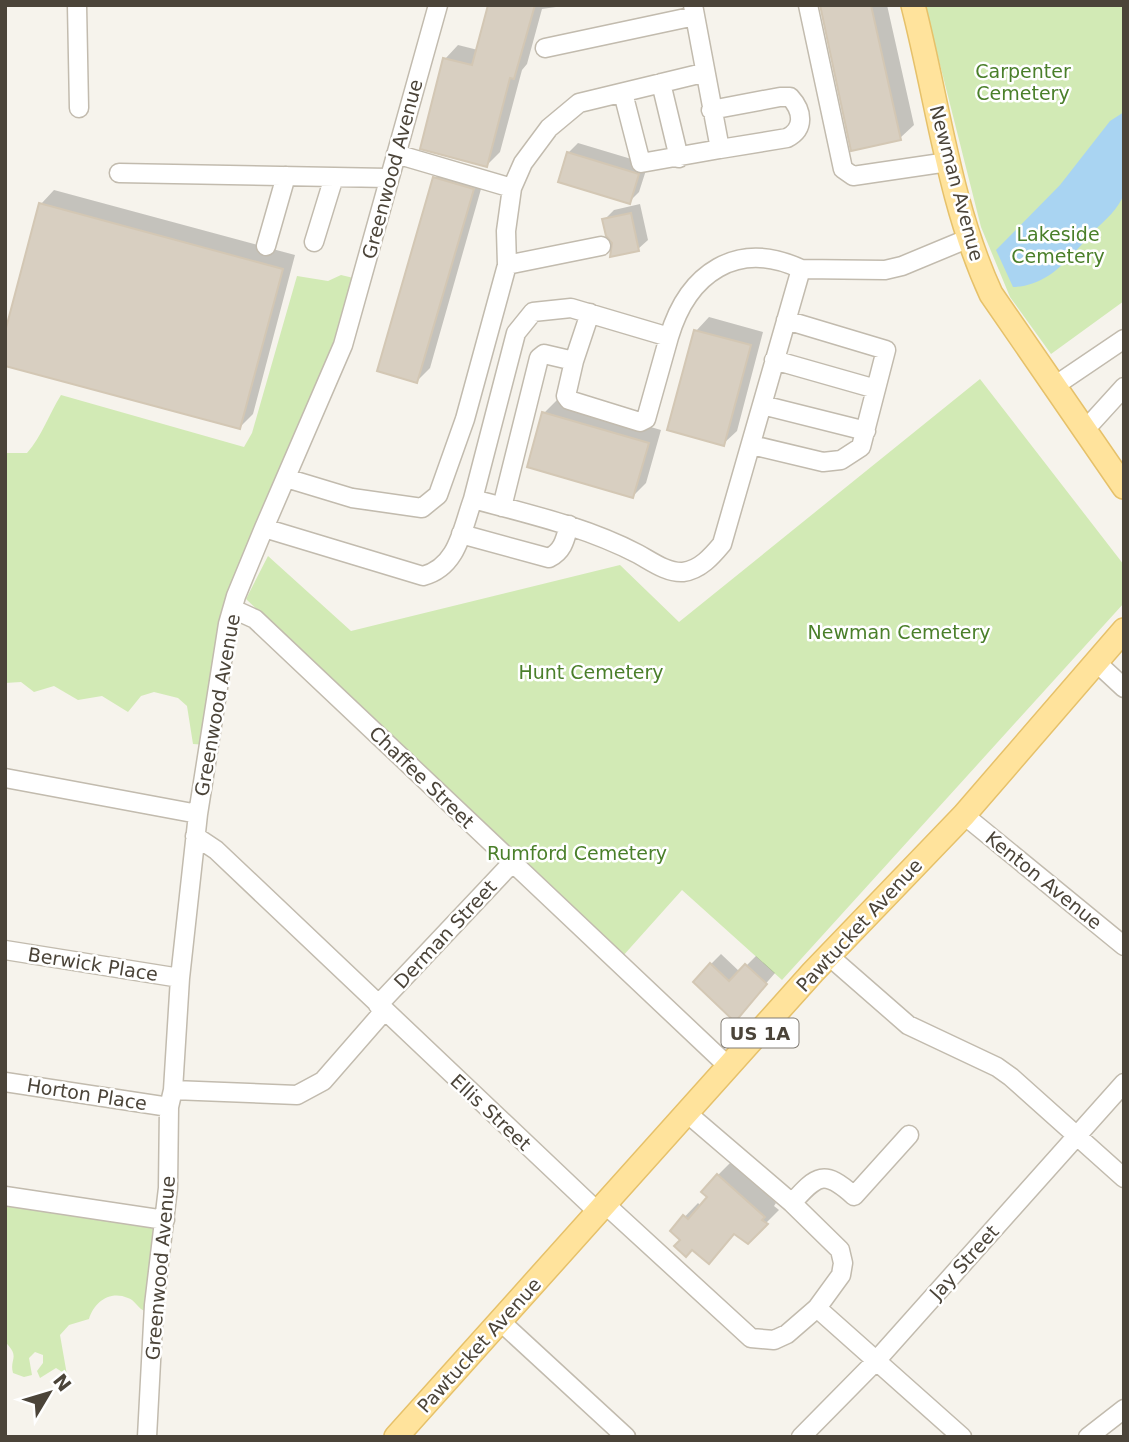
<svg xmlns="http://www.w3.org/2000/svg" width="1129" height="1442" font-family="'DejaVu Sans',sans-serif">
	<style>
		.green { fill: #d2eab5 }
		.water { fill: #a9d4f2 }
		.shadow { fill: #0003 }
		.building { fill: #d8cfc1; stroke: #d3c7b4; stroke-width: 2 }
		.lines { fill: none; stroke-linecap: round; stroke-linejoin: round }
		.minor-casing { stroke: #c2bbae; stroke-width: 21 }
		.major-casing { stroke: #e6c16a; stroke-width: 26 }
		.minor { stroke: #fff; stroke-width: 18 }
		.major { stroke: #ffe39c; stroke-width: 23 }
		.labels { text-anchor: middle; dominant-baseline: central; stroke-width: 5; stroke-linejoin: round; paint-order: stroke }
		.shield { fill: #fff; stroke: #817c74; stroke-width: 2 }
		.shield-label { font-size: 18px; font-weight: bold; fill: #4b4439 }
		.park-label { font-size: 19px; fill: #4a7f2a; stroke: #fff }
		.street-label { font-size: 19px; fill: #4b4439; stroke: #fff }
	</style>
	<rect width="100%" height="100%" fill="#f6f3ec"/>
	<path class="green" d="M925,5H1124V301L1051,354L1010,297L981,227Z
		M341,275L362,280L253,547L207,745L193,744L187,706L178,698L154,692L141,696L128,712L102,696L78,700L54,686L34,692L21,682L5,683V453H27C42,436 49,414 61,395L244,447L252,433L297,276L328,281Z
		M980,379L1124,565V603L782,980L682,890L622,957L246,599L268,556L351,631L620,565L679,622Z
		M5,1201L160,1225L145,1311C138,1309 135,1300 128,1298C110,1290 94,1302 89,1319L69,1325L60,1335L67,1375L56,1368L40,1378L37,1371L43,1363V1355L35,1352L29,1358L32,1375L24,1377L13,1373C9,1359 21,1357 5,1342Z"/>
	<path class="water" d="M1124,112C1124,136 1129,171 1124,193C1120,208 1104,221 1094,231C1071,255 1051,286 1013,287L996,250L1060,185L1110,121Z"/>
	<path class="shadow" d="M490,5H570L542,9L527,64L522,70L500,152L487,165L445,59L458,45L478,50Z
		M821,5H887L914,125L900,138Z
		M578,143L648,164L639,192L629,202L568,153Z
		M448,164L485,175L430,368L417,381L435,178Z
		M54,190L295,255L253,414L240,427L41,204Z
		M640,204L648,240L638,249L614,243L604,220L614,210Z
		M709,317L763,332L737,431L723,444L696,331Z
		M557,400L661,430L646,483L633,496L544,413Z
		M721,954L740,972L756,956L775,973L744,1009L711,964Z
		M731,1162L776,1203L774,1206L779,1210L748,1241L735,1233L709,1262L672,1230L698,1203L701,1206L709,1197L718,1175Z"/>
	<path class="building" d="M488,5H535L514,79L510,78L487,167L420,149L443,58L472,65Z
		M820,5H871L901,140L851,151Z
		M567,152L639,174L630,204L558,182Z
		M433,177L474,189L417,383L377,371Z
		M39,203L283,269L240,429L5,366V332Z
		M631,213L639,251L610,257L612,243L606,236L602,219Z
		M694,330L751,345L724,446L667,430Z
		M542,412L649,443L633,498L527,467Z
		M710,963L729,981L745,964L767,984L735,1022L693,982Z
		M717,1174L765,1217L762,1220L768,1224L748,1244L734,1234L709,1264L692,1250L686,1257L674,1246L680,1240L670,1231L683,1215L688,1219L707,1197L701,1192Z"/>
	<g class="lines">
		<defs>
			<path id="minor" d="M77,5L79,108
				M808,5L843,169L853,176L948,162
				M545,48L695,16
				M661,83L679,158
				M623,93L641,163L720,149L693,5
				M711,110L780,97H790C803,111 805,129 787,138L720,149
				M396,154L512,188
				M119,173L388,178
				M314,242L334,177
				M266,246L286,176
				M507,265L601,246
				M774,360L876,389
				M574,361L590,313
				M1053,387L1124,339
				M762,405L866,431
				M1084,431L1124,387
				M752,445L823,462L841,460L861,447L886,350L786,320
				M286,478L352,498L422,508L438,495L465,419L507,265L506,231L512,188L523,163L549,128L579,103L703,73
				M473,499L516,333L533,312L571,308L669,337C688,273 737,239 801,269
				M502,507L539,358L544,354L574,361L566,396L569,400L640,422L646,419L669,337
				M264,528L423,576C458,567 462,529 473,499C529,514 586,527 638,554C651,561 667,573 683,572C700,570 712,556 722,544L801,269L885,270L902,266L967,239
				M461,534L549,558C563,551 565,540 569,525
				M233,609L255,619L729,1067
				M1096,662L1124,688
				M5,778L198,814
				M964,815L1124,946
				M195,836L216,850L599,1213
				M5,950L180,978
				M829,956L908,1025L997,1067L1011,1077L1124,1178
				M378,1005L512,863
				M5,1082L169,1107
				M173,1090L297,1095L323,1081L384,1011
				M5,1196L165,1220
				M792,1203C817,1175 824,1169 854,1196L909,1135
				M606,1205L751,1338L774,1340L787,1334L817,1308L841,1275L843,1263L840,1250L792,1203L688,1114
				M817,1308L962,1437
				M500,1321L626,1437
				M147,1437L154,1305L168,1188L169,1107L173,1090L180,978L198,814L228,624L236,596L264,528L343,345L438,5
				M801,1437L875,1362L1124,1083
				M1088,1437L1124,1409"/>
			<path id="major" d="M913,5C938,102 949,203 991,294L1124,487
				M396,1437L813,972L964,815L1124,630"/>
		</defs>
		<use href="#minor" class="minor-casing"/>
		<use href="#major" class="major-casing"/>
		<use href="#minor" class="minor"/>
		<use href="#major" class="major"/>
	</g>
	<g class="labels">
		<rect class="shield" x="721.5" y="1018.5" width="77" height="29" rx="5"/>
		<g class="shield-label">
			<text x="760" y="1033">US 1A</text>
		</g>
		<g class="park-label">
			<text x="1023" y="71">Carpenter<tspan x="1023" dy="22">Cemetery</tspan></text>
			<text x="1058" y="234">Lakeside<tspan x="1058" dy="22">Cemetery</tspan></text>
			<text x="899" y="632">Newman Cemetery</text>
			<text x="591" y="672">Hunt Cemetery</text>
			<text x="577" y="853">Rumford Cemetery</text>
		</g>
		<g class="street-label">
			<text transform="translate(392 169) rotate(-75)">Greenwood Avenue</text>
			<text transform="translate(957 183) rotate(75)">Newman Avenue</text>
			<text transform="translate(217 705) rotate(-80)">Greenwood Avenue</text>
			<text transform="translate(422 777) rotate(44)">Chaffee Street</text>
			<text transform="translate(1044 880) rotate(39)">Kenton Avenue</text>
			<text transform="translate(859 925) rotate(-47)">Pawtucket Avenue</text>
			<text transform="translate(445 934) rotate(-47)">Derman Street</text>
			<text transform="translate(93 964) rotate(9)">Berwick Place</text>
			<text transform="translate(87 1094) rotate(9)">Horton Place</text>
			<text transform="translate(491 1112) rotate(43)">Ellis Street</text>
			<text transform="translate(964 1262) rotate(-48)">Jay Street</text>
			<text transform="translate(160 1268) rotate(-85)">Greenwood Avenue</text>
			<text transform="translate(479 1345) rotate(-48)">Pawtucket Avenue</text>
		</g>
	</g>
	<rect width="1129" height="1442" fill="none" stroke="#4b4439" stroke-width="14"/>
	<g transform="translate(49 1393) rotate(52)" stroke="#ffffff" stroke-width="5" paint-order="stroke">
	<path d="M0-5L12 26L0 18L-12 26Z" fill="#4b4439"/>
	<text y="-10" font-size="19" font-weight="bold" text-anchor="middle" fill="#4b4439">N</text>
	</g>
</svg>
